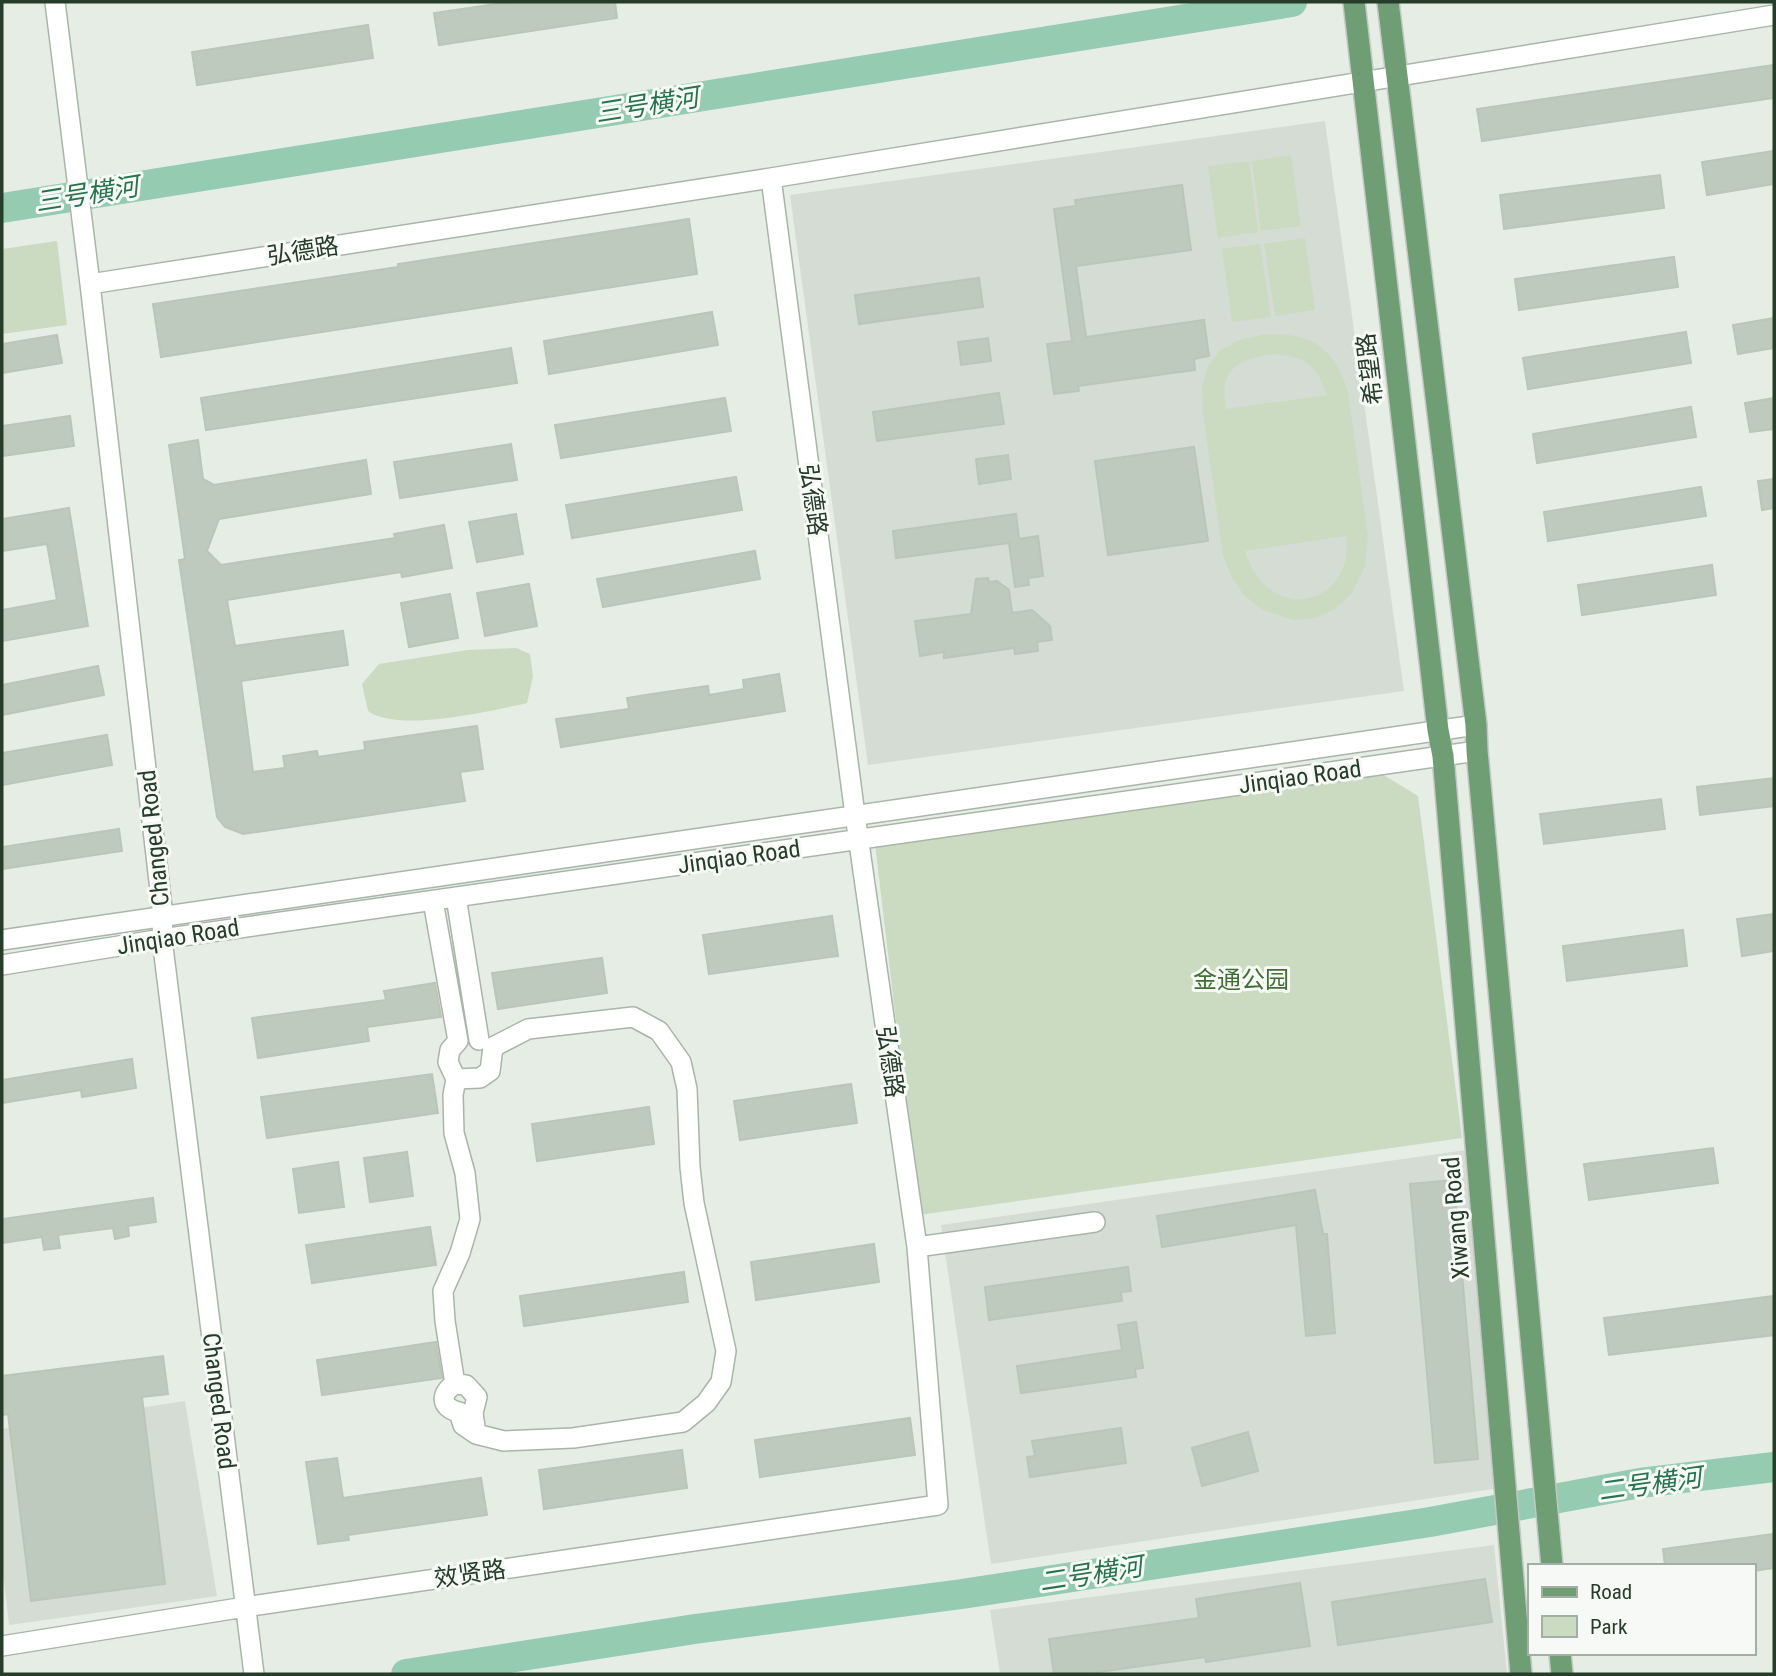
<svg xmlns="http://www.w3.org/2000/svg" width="1776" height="1676" font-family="'Roboto Condensed','Noto Sans SC',sans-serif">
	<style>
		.built { fill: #d4dcd4 }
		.green { fill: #cadbc1; fill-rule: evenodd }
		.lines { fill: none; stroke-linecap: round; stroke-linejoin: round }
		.river { stroke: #94cbb1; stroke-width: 30 }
		.building { fill: #bfcabe; stroke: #b9c6b8; stroke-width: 2 }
		.minor-casing { stroke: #a9b5a9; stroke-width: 22 }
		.major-casing { stroke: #c2c9c3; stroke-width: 24 }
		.minor { stroke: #fff; stroke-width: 19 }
		.major { stroke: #6f9d74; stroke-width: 21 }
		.labels { text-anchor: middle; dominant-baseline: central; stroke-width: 6; stroke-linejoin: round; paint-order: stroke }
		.street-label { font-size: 24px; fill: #263d29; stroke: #f6f9f6 }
		.park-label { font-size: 24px; fill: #436f35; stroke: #f6f9f6 }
		.water-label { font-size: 26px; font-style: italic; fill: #27724f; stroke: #f6f9f6 }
	</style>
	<rect width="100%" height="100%" fill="#e6ede5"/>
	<path class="built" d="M1325,121L1404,691L868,765L790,195Z
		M1466,1150L1499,1488L991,1564L941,1225Z
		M185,1401L217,1596L9,1625L2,1563V1429Z
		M1494,1545L1507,1674H1000L990,1610Z"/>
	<path class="green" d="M1291,155L1301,226L1261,231L1252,161Z
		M1249,161L1258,232L1218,238L1208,166Z
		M1305,238L1315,310L1275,316L1264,244Z
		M57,241L67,325L2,334V249Z
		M1260,244L1271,317L1232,322L1222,249Z
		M1268,334C1314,334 1334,348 1348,392L1368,536L1365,566L1352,593L1335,609L1316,618L1293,620L1263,610L1244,595L1232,578L1223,555L1203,413L1202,387L1208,366L1220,350L1242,339ZM1273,354C1306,357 1316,363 1327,395L1226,409C1219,369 1237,359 1273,354ZM1346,536C1355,590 1297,622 1260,580C1252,571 1249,561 1245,551Z
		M516,648L530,654L533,676L527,703C491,711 398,733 368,711L362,684L379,664L468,650Z
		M1377,771L1418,796L1462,1138L919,1215L875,844Z"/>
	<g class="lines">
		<path class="river" d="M2,208L1292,2
			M406,1674L695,1629L962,1594L1430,1522L1640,1483L1774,1467"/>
	</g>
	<path class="building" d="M510,2H615L617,18L439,45L434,13Z
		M368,25L373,58L197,85L192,52Z
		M1774,65V98L1482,141L1477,109Z
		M1774,151V184L1707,195L1702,162Z
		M1660,175L1664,208L1504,229L1500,195Z
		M1182,185L1191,250L1076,266L1086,337L1204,320L1209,356L1194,359L1195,370L1078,386L1079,391L1054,394L1047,344L1072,341L1054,209L1076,206L1075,200Z
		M689,219L697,274L161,357L153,304L398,267V264Z
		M1674,257L1678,287L1519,310L1515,279Z
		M979,278L983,307L859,324L855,295Z
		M712,312L718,345L549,374L544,341Z
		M1774,318V348L1738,354L1733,325Z
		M1686,332L1691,363L1528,389L1523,358Z
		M57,335L62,363L2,373V344Z
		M988,338L991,361L961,365L958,342Z
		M511,348L517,383L206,430L201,398Z
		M999,393L1004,424L877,441L873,412Z
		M725,398L731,431L561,458L555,425Z
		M1774,398V429L1750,432L1745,403Z
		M1691,407L1696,437L1537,463L1533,434Z
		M70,416L74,446L2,456V426Z
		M198,440L203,479L214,485L366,460L371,494L219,519L207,551L221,565L395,538L394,534L444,525L452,568L402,577L401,572L227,600L235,646L343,631L348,665L241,681L253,772L285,768L283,756L317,751L318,757L365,750L364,742L477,726L483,769L460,772L465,801L243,834L225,827L217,817L179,560L185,559L169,445Z
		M511,444L517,480L400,498L394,462Z
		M1194,447L1208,541L1108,555L1095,461Z
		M1008,455L1011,479L979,484L976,459Z
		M736,477L742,510L572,538L566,505Z
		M1774,479V508L1762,510L1758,481Z
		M1701,487L1706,516L1548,541L1544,512Z
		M69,508L88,626L2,641V610L57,600L47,544L2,551V519Z
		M516,514L523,554L477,562L469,522Z
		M1016,514L1019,539L1038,536L1043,576L1028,578L1029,585L1015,587L1009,543L896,558L893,531Z
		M755,551L760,579L603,607L597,579Z
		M1712,565L1716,595L1582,615L1578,585Z
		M988,578L989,582L997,581L1009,590L1012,613L1032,610L1050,626L1052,640L1037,642L1038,651L1015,654L1014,648L944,658V652L920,656L915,621L971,614L976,579Z
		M529,584L537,626L485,636L477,593Z
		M450,594L458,638L409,647L401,603Z
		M98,666L104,695L2,715V685Z
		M779,674L785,711L561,747L556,719L629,709L627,698L652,694L708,686L709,695L744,689L743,680Z
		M107,735L112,765L2,785V753Z
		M1774,778V806L1700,815L1697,787Z
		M1661,799L1665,829L1544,844L1540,814Z
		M119,829L122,851L2,869V847Z
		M1774,914V951L1742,956L1737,919Z
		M832,916L838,956L709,974L703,935Z
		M1683,930L1687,966L1567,981L1563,946Z
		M602,958L607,993L498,1009L492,973Z
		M435,983L441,1017L367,1027L369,1041L258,1058L252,1018L386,1000L384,991Z
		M132,1059L136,1088L82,1097L81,1090L2,1103V1080Z
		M432,1074L438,1113L267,1138L261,1097Z
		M851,1084L857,1123L740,1140L734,1101Z
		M649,1107L654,1144L537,1161L532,1124Z
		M1713,1148L1718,1183L1589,1200L1584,1164Z
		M407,1152L413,1196L370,1202L364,1158Z
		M338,1162L344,1207L299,1213L293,1169Z
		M1454,1180L1478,1459L1435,1463L1410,1184Z
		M1315,1190L1323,1234H1327L1335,1333L1306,1336L1296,1225L1162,1247L1157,1216Z
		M153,1198L156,1222L128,1226L129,1236L115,1239L113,1228L58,1235L60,1248L44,1250L42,1237L2,1243V1219Z
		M430,1227L436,1265L312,1283L306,1245Z
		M874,1244L879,1282L756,1300L751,1262Z
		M1128,1267L1131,1291L1121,1292L1122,1301L989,1320L985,1287Z
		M684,1272L688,1302L524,1326L520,1296Z
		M1774,1296V1335L1609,1355L1604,1318Z
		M1136,1322L1143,1368L1135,1369L1136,1377L1021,1393L1017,1366L1122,1350L1118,1325Z
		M436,1342L442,1378L322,1395L317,1360Z
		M163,1356L168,1394L142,1397L165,1584L31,1601L8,1414L2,1415V1376Z
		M910,1418L915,1455L760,1477L755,1440Z
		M1121,1428L1126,1463L1030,1477L1027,1457L1035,1456L1032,1441Z
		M1248,1432L1258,1471L1202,1486L1192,1448Z
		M682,1450L687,1488L544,1509L539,1470Z
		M337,1458L343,1498L481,1478L487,1515L348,1535L349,1540L318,1544L306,1462Z
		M1774,1534V1568L1753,1571V1566H1665L1663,1549Z
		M1485,1579L1492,1622L1338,1645L1332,1602Z
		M1300,1583L1310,1646L1206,1662L1205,1657L1085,1674H1054L1049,1639L1199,1618L1196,1599Z"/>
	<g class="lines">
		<defs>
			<path id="minor" d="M55,2L90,284L163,916L162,939L254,1674
				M771,178L1774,15
				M456,897L479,1040
				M433,901L458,1041L450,1050L448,1062L456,1079L453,1095L454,1133L465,1173L470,1219L460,1253L443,1291L445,1321L455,1384C440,1393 440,1408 459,1412L463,1425L476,1434L504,1441L573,1438L683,1422L706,1403L721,1382L726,1351L694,1203L690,1167L687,1089L681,1062L659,1031L633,1017L528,1029L493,1047L490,1071L480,1078L456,1079
				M2,940L1476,725
				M2,965L162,939L1477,751
				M917,1247L1095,1222
				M455,1384L466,1385L477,1397L473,1413L476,1434
				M2,1646L245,1607L938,1505L917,1247L855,815L771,178L90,284"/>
			<path id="major" d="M1354,2L1438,730L1443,756L1521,1674
				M1388,2L1476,725L1477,751L1552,1566
				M1560,1653L1562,1674"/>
		</defs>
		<use href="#minor" class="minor-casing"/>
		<use href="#major" class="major-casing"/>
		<use href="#minor" class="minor"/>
		<use href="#major" class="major"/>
	</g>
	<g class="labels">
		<g class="street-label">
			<text transform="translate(303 251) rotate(-9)">弘德路</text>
			<text transform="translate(1370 369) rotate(-97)">希望路</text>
			<text transform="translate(813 500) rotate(82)">弘德路</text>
			<text transform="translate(1300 777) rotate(-8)">Jinqiao Road</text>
			<text transform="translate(154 838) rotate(-96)">Changed Road</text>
			<text transform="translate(739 857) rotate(-8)">Jinqiao Road</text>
			<text transform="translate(178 937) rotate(-9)">Jinqiao Road</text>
			<text transform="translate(890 1062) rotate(82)">弘德路</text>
			<text transform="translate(1456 1218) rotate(-95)">Xiwang Road</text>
			<text transform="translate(219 1401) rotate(83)">Changed Road</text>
			<text transform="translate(470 1574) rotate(-8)">效贤路</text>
		</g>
		<g class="park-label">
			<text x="1241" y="980">金通公园</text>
		</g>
		<g class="water-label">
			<text transform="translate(647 105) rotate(-9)">三号横河</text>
			<text transform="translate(87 194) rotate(-9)">三号横河</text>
			<text transform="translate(1650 1484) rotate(-8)">二号横河</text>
			<text transform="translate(1091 1574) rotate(-9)">二号横河</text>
		</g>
	</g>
	<rect width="1776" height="1676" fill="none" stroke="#263d29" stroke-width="7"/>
	<rect x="1528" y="1564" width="228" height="91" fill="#f6f9f6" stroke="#a3aea4" stroke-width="2"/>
	<rect x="1542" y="1587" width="35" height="10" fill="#6f9d74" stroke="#a3aea4" stroke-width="2"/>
	<text x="1590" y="1599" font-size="21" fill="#263d29">Road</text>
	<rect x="1542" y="1616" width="35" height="21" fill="#cadbc1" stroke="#a3aea4" stroke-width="2"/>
	<text x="1590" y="1634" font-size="21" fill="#263d29">Park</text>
</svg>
